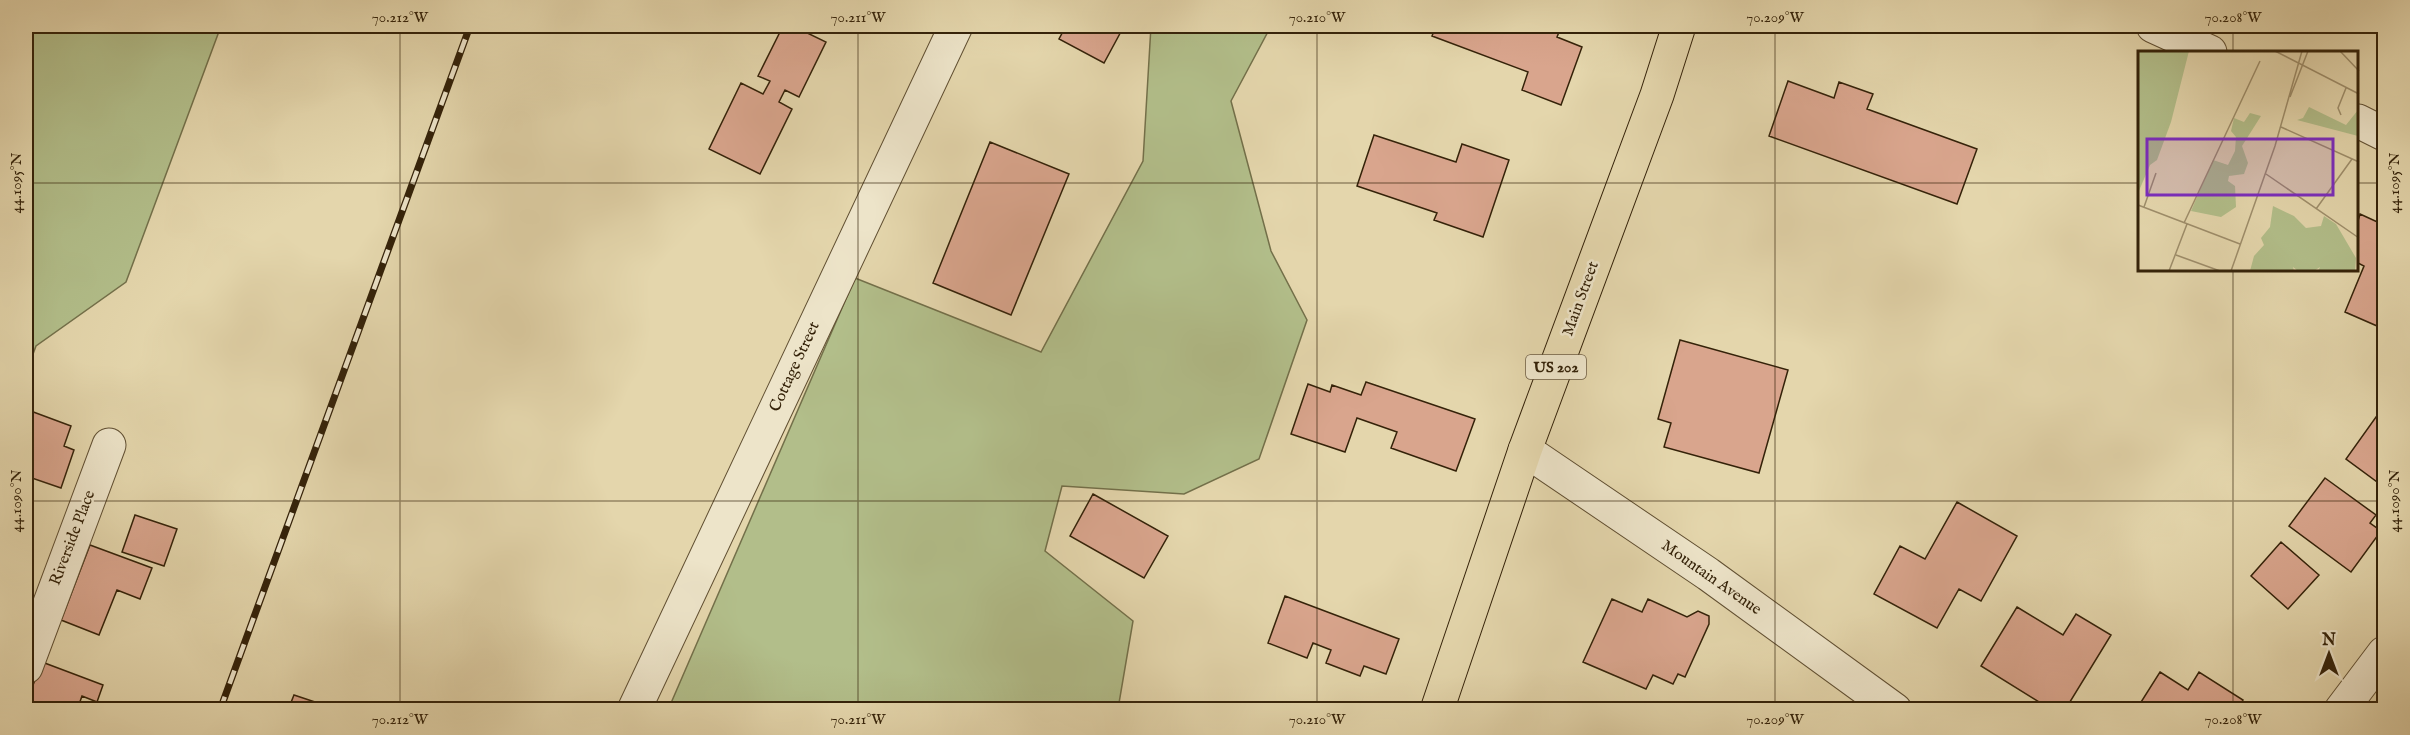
<svg xmlns="http://www.w3.org/2000/svg" width="2410" height="735" font-family="'IM FELL English',serif">
	<style>
		.green { fill: #b2be8a; stroke: #73704a; stroke-width: 1.5 }
		.building { fill: #d9a58d; stroke: #342209; stroke-width: 1.5 }
		.lines { fill: none; stroke-linecap: round; stroke-linejoin: round }
		.street-casing { stroke: #604f32; stroke-width: 35 }
		.highway-casing { stroke: #342209; stroke-width: 35 }
		.street { stroke: #ede4c9; stroke-width: 33 }
		.highway { stroke: #e4d6ac; stroke-width: 33 }
		.rail-casing { stroke: #342209; stroke-width: 7 }
		.rail { stroke: #ede4c9; stroke-width: 4.5; stroke-dasharray: 14; stroke-linecap: butt }
		.ticks { fill: none; stroke: #342209; stroke-width: 1.5; stroke-opacity: 0.45 }
		.labels { text-anchor: middle; dominant-baseline: central; stroke-width: 5; stroke-linejoin: round; paint-order: stroke }
		.shield { fill: #ede4c9; stroke: #6c5c43; stroke-width: 1.5 }
		.shield-label { font-size: 15px; font-weight: bold; fill: #342209 }
		.street-label { font-size: 16px; fill: #342209; stroke: #ede4c9 }
		.inset-road { fill: none; stroke: #9e8e6b; stroke-width: 1.5 }
		.view { fill: #7b2cbf; fill-opacity: 0.15; stroke: #7b2cbf; stroke-width: 3 }
		.inset-edge { fill: none; stroke: #342209; stroke-width: 3 }
		.neatline { fill: none; stroke: #342209; stroke-width: 2 }
		.ticks-label { font-size: 15px; text-anchor: middle; fill: #342209 }
	</style>
	<rect width="100%" height="100%" fill="#e4d6ac"/>
	<filter id="stains"><feTurbulence type="fractalNoise" baseFrequency=".00333" numOctaves="4"/><feColorMatrix values="0 0 0 0 .2 0 0 0 0 .09 0 0 0 0 .02 0 0 0 .5 -.17"/></filter>
	<radialGradient id="worn" r=".72"><stop offset=".6" stop-color="#630" stop-opacity="0"/><stop offset="1" stop-color="#630" stop-opacity=".3"/></radialGradient>
	<path class="green" d="M26,26H221L126,282L36,346L26,373Z
		M1151,26H1271L1231,101L1271,251L1307,320L1259,459L1184,494L1062,486L1045,551L1133,621L1118,709L668,710L855,278L1041,352L1143,161Z"/>
	<path class="building" d="M783,26H793L826,42L799,97L785,90L779,102L792,109L760,174L709,149L741,83L763,94L770,81L758,76Z
		M1066,26H1124L1104,63L1059,39Z
		M1436,26L1561,27L1557,37L1582,47L1561,105L1522,90L1528,72L1432,36Z
		M1788,81L1834,98L1839,82L1873,94L1867,109L1977,149L1957,204L1769,136Z
		M1374,135L1456,162L1462,144L1509,160L1483,237L1434,220L1437,213L1357,186Z
		M990,142L1069,174L1011,315L933,283Z
		M2360,214L2384,225V329L2345,312L2364,266L2358,263V221Z
		M1680,340L1788,370L1759,473L1664,447L1671,423L1658,419Z
		M1366,382L1475,419L1456,471L1391,448L1397,432L1357,418L1345,452L1291,434L1308,384L1330,392L1332,385L1361,395Z
		M28,410L71,426L64,446L74,450L61,488L26,476V417Z
		M2381,410L2384,412V487L2346,459Z
		M2325,478L2376,515L2370,523L2381,531L2351,572L2289,526Z
		M1093,494L1168,536L1144,578L1070,536Z
		M1957,502L2017,536L1981,601L1959,589L1937,628L1874,594L1900,546L1925,559Z
		M135,515L177,529L164,566L122,552Z
		M2281,542L2319,575L2288,609L2251,576Z
		M90,545L152,568L140,599L117,590L99,635L61,620Z
		M1285,596L1399,639L1386,674L1364,666L1360,676L1326,663L1331,650L1313,643L1307,658L1268,643Z
		M1612,599L1642,612L1648,599L1687,617L1698,611L1709,616V624L1685,677L1678,674L1673,684L1653,675L1646,689L1583,662Z
		M2017,607L2063,635L2076,614L2111,635L2065,710H2052L1981,666Z
		M42,662L103,685L97,702L82,696L77,710H41L26,703Z
		M2160,672L2188,690L2199,672L2243,700L2237,710H2136Z
		M294,695L336,709L288,710Z"/>
	<g class="lines">
		<defs>
			<path id="street" d="M2153,26L2210,52
				M2358,121L2384,134
				M1525,450L1708,574L1895,710
				M26,667L109,445
				M634,710L956,26
				M2341,710L2384,653"/>
			<path id="highway" d="M1437,710L1525,450L1657,95L1679,26"/>
		</defs>
		<use href="#street" class="street-casing"/>
		<use href="#highway" class="highway-casing"/>
		<use href="#street" class="street"/>
		<use href="#highway" class="highway"/>
		<defs>
			<path id="rail" d="M220,710L470,26"/>
		</defs>
		<use href="#rail" class="rail-casing"/>
		<use href="#rail" class="rail"/>
	</g>
	<path class="ticks" d="M400,26V710M858,26V710M1317,26V710M1775,26V710M2233,26V52M26,183H2140M2358,183H2384M2233,270V710M26,501H2384"/>
	<g class="labels">
		<rect class="shield" x="1526" y="355" width="60" height="24" rx="4.5"/>
		<g class="shield-label">
			<text x="1556" y="367">US 202</text>
		</g>
		<g class="street-label">
			<text transform="translate(1581 299) rotate(-70)">Main Street</text>
			<text transform="translate(795 367) rotate(-65)">Cottage Street</text>
			<text transform="translate(73 538) rotate(-69)">Riverside Place</text>
			<text transform="translate(1711 578) rotate(35)">Mountain Avenue</text>
		</g>
	</g>
	<g transform="translate(2138 51)">
		<rect width="220" height="220" fill="#e4d6ac"/>
		<path d="M0,0H51L33,71L19,109L12,114L0,142ZM171,56L208,74L220,59V85L159,69L165,67ZM112,62L123,65L104,95L110,112L106,123L91,125L90,130L97,135L98,156L83,166L53,160L75,109L90,114L97,100L98,86L93,80L96,67L106,71ZM135,155L156,165L168,177L183,175L186,165L198,173L218,207L217,220H180L182,216L176,220H160L155,216L156,220H112L116,205L126,194L123,187L132,176Z" fill="#b2be8a"/>
		<path class="inset-road" d="M137,0L221,43M202,0L221,20M152,46L170,0M203,64L200,57L208,37M143,76L221,111M128,123L221,187M0,154L102,193M6,156L18,122M178,158L214,108M46,172L122,10M38,204L82,220M31,220L49,173M93,220L137,95L164,0"/>
		<path class="view" d="M9,88H195V144H9Z"/>
		<rect width="220" height="220" class="inset-edge"/>
	</g>
	<rect width="2410" height="735" fill="none" stroke="#e4d6ac" stroke-width="66"/>
	<g transform="translate(2329 654)" stroke="#ede4c9" stroke-width="4.5" paint-order="stroke">
	<path d="M0-4.5L10 22L0 15L-10 22Z" fill="#342209"/>
	<text y="-9" font-size="16" font-weight="bold" text-anchor="middle" fill="#342209">N</text>
	</g>
	<rect x="33" y="33" width="2344" height="669" class="neatline"/>
	<g class="ticks-label">
		<text x="400" y="22">70.212°W</text>
		<text x="858" y="22">70.211°W</text>
		<text x="1317" y="22">70.210°W</text>
		<text x="1775" y="22">70.209°W</text>
		<text x="2233" y="22">70.208°W</text>
		<text transform="translate(16 183) rotate(-90)" y="5">44.1095°N</text>
		<text transform="translate(2394 183) rotate(-90)" y="5">44.1095°N</text>
		<text transform="translate(16 501) rotate(-90)" y="5">44.1090°N</text>
		<text transform="translate(2394 501) rotate(-90)" y="5">44.1090°N</text>
		<text x="400" y="724">70.212°W</text>
		<text x="858" y="724">70.211°W</text>
		<text x="1317" y="724">70.210°W</text>
		<text x="1775" y="724">70.209°W</text>
		<text x="2233" y="724">70.208°W</text>
	</g>
	<rect width="100%" height="100%" filter="url(#stains)"/>
	<rect width="100%" height="100%" fill="url(#worn)"/>
</svg>
